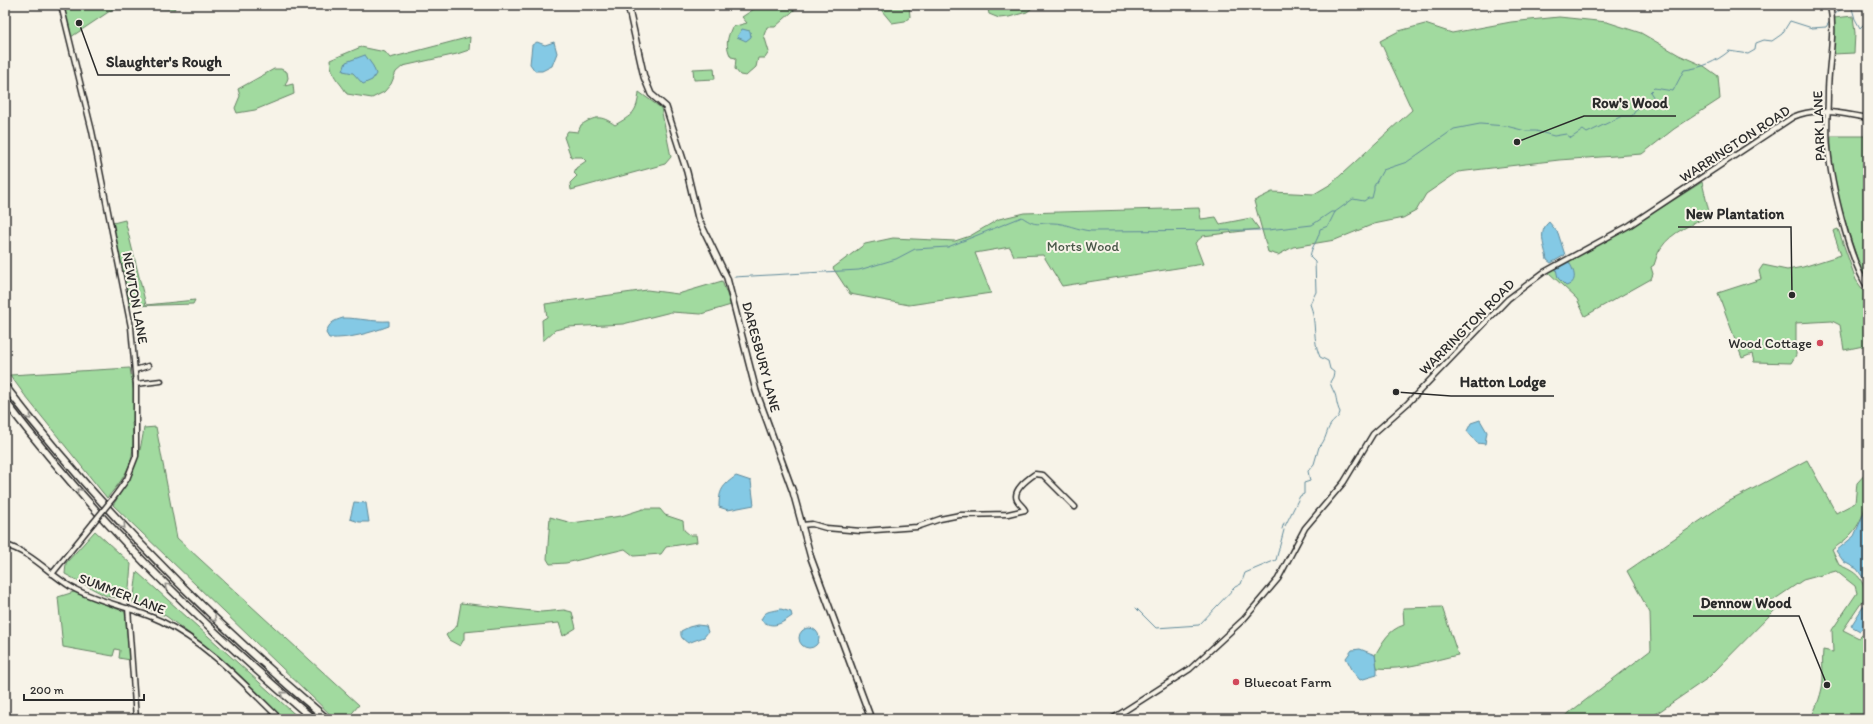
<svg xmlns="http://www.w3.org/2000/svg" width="1873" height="724" font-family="Itim,sans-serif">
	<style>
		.green { fill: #a1da9f; stroke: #668265 }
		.water { fill: #84c9e5; stroke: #608a9b }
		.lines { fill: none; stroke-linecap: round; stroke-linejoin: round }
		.stream { stroke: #608a9b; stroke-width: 1 }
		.minor-casing { stroke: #2b2b2b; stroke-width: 7 }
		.major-casing { stroke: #2b2b2b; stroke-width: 8 }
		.highway-casing { stroke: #2b2b2b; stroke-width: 9 }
		.minor { stroke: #f7f3e8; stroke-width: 4 }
		.major { stroke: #f7f3e8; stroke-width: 5 }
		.highway { stroke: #f7f3e8; stroke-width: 6 }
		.minor-bridge-casing { stroke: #2b2b2b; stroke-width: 7; stroke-linecap: butt }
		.minor-bridge { stroke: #f7f3e8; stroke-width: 4 }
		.oneway { stroke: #918f8a }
		.poi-dot { fill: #d1495b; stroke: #f7f3e8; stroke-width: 1.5 }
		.labels { text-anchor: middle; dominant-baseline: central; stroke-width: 4; stroke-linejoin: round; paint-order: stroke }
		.street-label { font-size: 14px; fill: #2b2b2b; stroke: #f7f3e8 }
		.park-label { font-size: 14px; fill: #485748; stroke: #f7f3e8 }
		.poi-label { font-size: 14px; fill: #2b2b2b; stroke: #f7f3e8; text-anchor: end }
		.leader { fill: none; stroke: #2b2b2b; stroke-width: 1.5 }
		.callout-dot { fill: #2b2b2b; stroke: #f7f3e8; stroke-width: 1.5 }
		.callout-label { font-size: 15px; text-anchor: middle; font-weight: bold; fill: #2b2b2b; stroke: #f7f3e8; stroke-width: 4; stroke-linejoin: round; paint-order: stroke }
	</style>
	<rect width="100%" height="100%" fill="#f7f3e8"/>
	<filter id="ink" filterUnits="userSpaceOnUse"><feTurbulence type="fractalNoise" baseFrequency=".025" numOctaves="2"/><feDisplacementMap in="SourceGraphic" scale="8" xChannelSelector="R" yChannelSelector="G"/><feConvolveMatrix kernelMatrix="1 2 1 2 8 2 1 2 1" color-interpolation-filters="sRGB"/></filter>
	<g filter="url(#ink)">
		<path class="green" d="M63,5H173L175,9L116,7L71,37Z
			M760,5H800L775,27H767L764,35L769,52L765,58H758L756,67L746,76L740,75L735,69L736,58L731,57C725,46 727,38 732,27L747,23L742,17Z
			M877,5H909L910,17L905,21L892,23Z
			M987,5H1036L1027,12L1009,17L999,18L989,14Z
			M1853,16L1855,33L1854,53L1833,54L1834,18Z
			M1559,17L1607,22L1641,33L1679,55L1704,66L1718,76L1720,99L1674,129L1642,154L1559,160L1458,172L1426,194L1416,211L1403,218L1374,224L1335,240L1293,247L1278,255L1268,252L1254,201L1272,192L1314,194L1331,184L1412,110L1380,41L1399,31L1425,24L1452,33L1511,22Z
			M470,37L469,50L457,54L403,66L396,72L391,84L384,92L372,98L347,94C338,78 333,81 330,60L361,47L385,52L390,58Z
			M714,68L715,79L694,80L693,69Z
			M274,69H281L287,72L288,78L285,86L293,84L294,94L255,110L237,113L235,108L240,96L238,89Z
			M639,92L661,108L671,157L665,164L571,190L570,183L577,176L574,173L576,168L586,161L582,157H571L564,137L568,131L578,132L581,125C595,116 601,115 615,125C632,115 637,113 639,92Z
			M1831,136H1868V282L1863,275C1849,235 1829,179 1831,136Z
			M1702,182L1710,216C1694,223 1671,232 1661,248C1657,253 1656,260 1654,265L1651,267L1653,274L1651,279L1585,316L1577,299L1548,272L1628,229Z
			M1199,208L1201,219L1216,217L1220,224L1251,218L1259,229L1203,236L1195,243L1203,264L1062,286L1043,255L1014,256L1010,247L975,253L991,293L909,305L850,294L833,268L865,244L893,238L955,241L970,236L999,219L1024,213Z
			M125,220L146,305L195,300L193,304L129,306L113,223Z
			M1838,229L1856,280L1868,297V345L1844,350L1840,325L1832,321L1796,323V355L1791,363L1754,362L1752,354L1742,358L1718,293L1761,279L1759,271L1763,265L1787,270L1803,267L1841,255L1833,231Z
			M722,281L731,305L701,314L671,312L623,324L568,327L555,330L543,341L542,320L547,317L545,304L647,290L678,294Z
			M130,368L134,393V421L132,423C136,458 130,472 107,498L26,397L10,375Z
			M156,427L177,538L359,705L347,719H335L113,505C132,476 139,463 144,428Z
			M1807,460L1836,513L1855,503L1857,483L1868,471C1868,493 1867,517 1851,534C1846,540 1838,545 1832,550L1839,565C1856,572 1863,577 1866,596L1843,630L1859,638L1868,629V719H1810C1816,709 1823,691 1823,679C1823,669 1822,660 1823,650L1833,652L1832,630L1857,593L1855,586L1836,571L1803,580L1772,601L1776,609L1708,678L1650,718L1561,719L1651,650L1650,613L1627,571L1726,503Z
			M643,509H660L665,515L683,521L684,530L690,535H696L697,542L666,547L661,554L634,556L625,549L566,563L550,564L547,559L550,517L572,523L621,516Z
			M95,531L131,564L128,600L106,596L65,574L66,563Z
			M137,572L300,719H283L220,657L166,616L133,603Z
			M74,592L125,612L130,660L119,658L120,650L115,649L113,656L63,647L58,597Z
			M461,603L541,612L564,610L572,612L576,628L563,636L559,623L464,632V639L460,646L449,640L446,635L457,626Z
			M1442,607L1458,655C1433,660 1403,671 1377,668L1375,655C1383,642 1388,630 1404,625L1403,608Z"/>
		<path class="water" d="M742,29L750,31L751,37L746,41L737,37Z
			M537,42L545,45L554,42L557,53L552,66L542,71H535L530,64L532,45Z
			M365,55L373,66L376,74L372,80L363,84L353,73L343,71L346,62Z
			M1549,222L1558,233L1565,255L1551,263L1547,260C1545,247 1537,232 1549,222Z
			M1569,262C1574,271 1579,282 1566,286L1558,278L1556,269Z
			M343,318C359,318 373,322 389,321V326C370,333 349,339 329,338L326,333C329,323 333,321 343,318Z
			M1480,420L1487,432L1485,444L1477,443L1467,431L1471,423Z
			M736,476L751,481L754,505L728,510L719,507C719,490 722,486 736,476Z
			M354,502L366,503L369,522H359L350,519Z
			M1868,504V598L1866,582L1857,569L1844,562L1836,551L1854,536Z
			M1868,599V622L1860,631L1851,626Z
			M781,609L791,612L792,616C782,623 773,630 761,620C765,609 772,612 781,609Z
			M697,625L706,626L708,632L704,637L688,643C683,639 680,638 681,631L689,627Z
			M799 638a10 10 0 1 1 20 0a10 10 0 1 1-20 0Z
			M1360,649L1375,655L1377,668V675L1360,680L1354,673L1346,658L1352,650Z"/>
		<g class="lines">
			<path class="stream" d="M1851,5L1855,19L1860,28L1868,20
				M1833,17L1837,12L1848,5
				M734,277L859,270L896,259L915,249L948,247L1022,217C1038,228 1037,222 1053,223C1065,223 1078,230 1091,231L1268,230L1312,225L1331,212H1335
				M1285,526L1300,496L1304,494V483L1310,481L1308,471L1314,464L1319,447C1326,441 1326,431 1331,424C1335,419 1339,418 1340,412C1336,404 1337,397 1334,392C1332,388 1331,386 1330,382L1333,377L1334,372L1330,369L1328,361L1320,357C1312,340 1317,321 1310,304L1316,292L1315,262L1310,257C1312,244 1318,242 1320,229L1328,226L1335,212L1353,199L1364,201L1368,198H1372L1374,190V186L1383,170L1407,162L1454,129L1480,124L1506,126L1526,131H1536L1554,136L1566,134L1571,138L1583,130L1587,133L1622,116H1632L1639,105L1653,103L1654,98L1650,92L1654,88L1673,91L1684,70C1701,68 1716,62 1729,51L1748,54L1755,50L1756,43L1764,40L1772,41L1782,34L1790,21L1812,28L1826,27L1830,21
				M1282,529L1284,523
				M1136,608L1156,628L1199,625L1235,587L1241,584L1245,573L1276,560L1284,530"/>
			<defs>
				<path id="minor" d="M61,5L92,131L131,327L136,384V456L127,479L114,497
					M1830,5C1836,34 1828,64 1828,93C1828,111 1826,130 1828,148C1831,183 1849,259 1868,288
					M135,370L148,366
					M136,384L161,381
					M802,525L812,524L826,528L861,531L917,527L940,519L960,515L1008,514L1025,510C1023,506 1019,504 1017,500C1012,490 1028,479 1035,474L1043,475L1075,507
					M5,545C31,552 48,573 71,587C99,603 132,607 161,621C208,644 243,683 280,719
					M52,574L93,523
					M128,608L136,719
					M1112,719L1190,669L1244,619L1278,579L1305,528L1344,482L1373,434L1408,403L1508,299L1544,272L1630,225L1793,117C1817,106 1843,114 1868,118"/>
				<path id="major" d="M628,5L644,77L651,94L666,107L687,172L698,218L727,278L756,391L793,492L811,558L871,719"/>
				<path id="highway" d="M5,386C100,510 208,618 327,719
					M5,401C95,519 200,624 313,719"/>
			</defs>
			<use href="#minor" class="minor-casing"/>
			<use href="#major" class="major-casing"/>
			<use href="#highway" class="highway-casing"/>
			<use href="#minor" class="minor"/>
			<use href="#major" class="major"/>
			<use href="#highway" class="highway"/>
			<defs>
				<path id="minor-bridge" d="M93,523L114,497"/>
			</defs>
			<use href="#minor-bridge" class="minor-bridge-casing"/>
			<use href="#minor-bridge" class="minor-bridge"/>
		</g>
		<defs><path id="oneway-chevron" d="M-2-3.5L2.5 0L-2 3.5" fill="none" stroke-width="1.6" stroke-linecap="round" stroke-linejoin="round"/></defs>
		<g class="oneway">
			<use href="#oneway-chevron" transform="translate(29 417) rotate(52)"/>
			<use href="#oneway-chevron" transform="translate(79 491) rotate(-131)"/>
			<use href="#oneway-chevron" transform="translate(123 526) rotate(47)"/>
			<use href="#oneway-chevron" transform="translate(167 586) rotate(-135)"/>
			<use href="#oneway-chevron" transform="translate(214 619) rotate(44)"/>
			<use href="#oneway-chevron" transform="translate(283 694) rotate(-139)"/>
		</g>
	</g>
	<g class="poi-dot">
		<circle cx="1820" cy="343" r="4"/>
		<circle cx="1236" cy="682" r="4"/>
	</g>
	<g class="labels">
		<g class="street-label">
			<text transform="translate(1819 126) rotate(-92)">PARK LANE</text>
			<text transform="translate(1735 144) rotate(-33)">WARRINGTON ROAD</text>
			<text transform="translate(135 298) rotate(80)">NEWTON LANE</text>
			<text transform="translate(1467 327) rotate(-45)">WARRINGTON ROAD</text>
			<text transform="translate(761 357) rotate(75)">DARESBURY LANE</text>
			<text transform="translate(122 594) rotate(21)">SUMMER LANE</text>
		</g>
		<g class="park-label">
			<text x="1083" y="246">Morts Wood</text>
		</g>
		<g class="poi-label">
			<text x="1812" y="343">Wood Cottage</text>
			<text x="1244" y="682" text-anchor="start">Bluecoat Farm</text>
		</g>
	</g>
	<path class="leader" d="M79 23L98 75H230M1517 142L1584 116H1676M1792 295L1791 227H1678M1396 392L1451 396H1554M1827 685L1799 616H1693"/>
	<g class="callout-dot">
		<circle cx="79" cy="23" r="4"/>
		<circle cx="1517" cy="142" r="4"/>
		<circle cx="1792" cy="295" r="4"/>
		<circle cx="1396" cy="392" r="4"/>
		<circle cx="1827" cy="685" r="4"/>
	</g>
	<g class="callout-label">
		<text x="164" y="67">Slaughter's Rough</text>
		<text x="1630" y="108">Row's Wood</text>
		<text x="1735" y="219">New Plantation</text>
		<text x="1503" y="387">Hatton Lodge</text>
		<text x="1746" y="608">Dennow Wood</text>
	</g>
	<rect width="1873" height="724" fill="none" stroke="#f7f3e8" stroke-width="20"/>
	<rect x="10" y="10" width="1853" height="704" fill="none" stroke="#2b2b2b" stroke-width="1.5" filter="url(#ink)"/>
	<path d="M24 694v6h120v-6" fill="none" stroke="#2b2b2b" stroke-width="2"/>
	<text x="30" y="694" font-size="12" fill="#2b2b2b" stroke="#f7f3e8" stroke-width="3" paint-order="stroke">200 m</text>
</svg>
